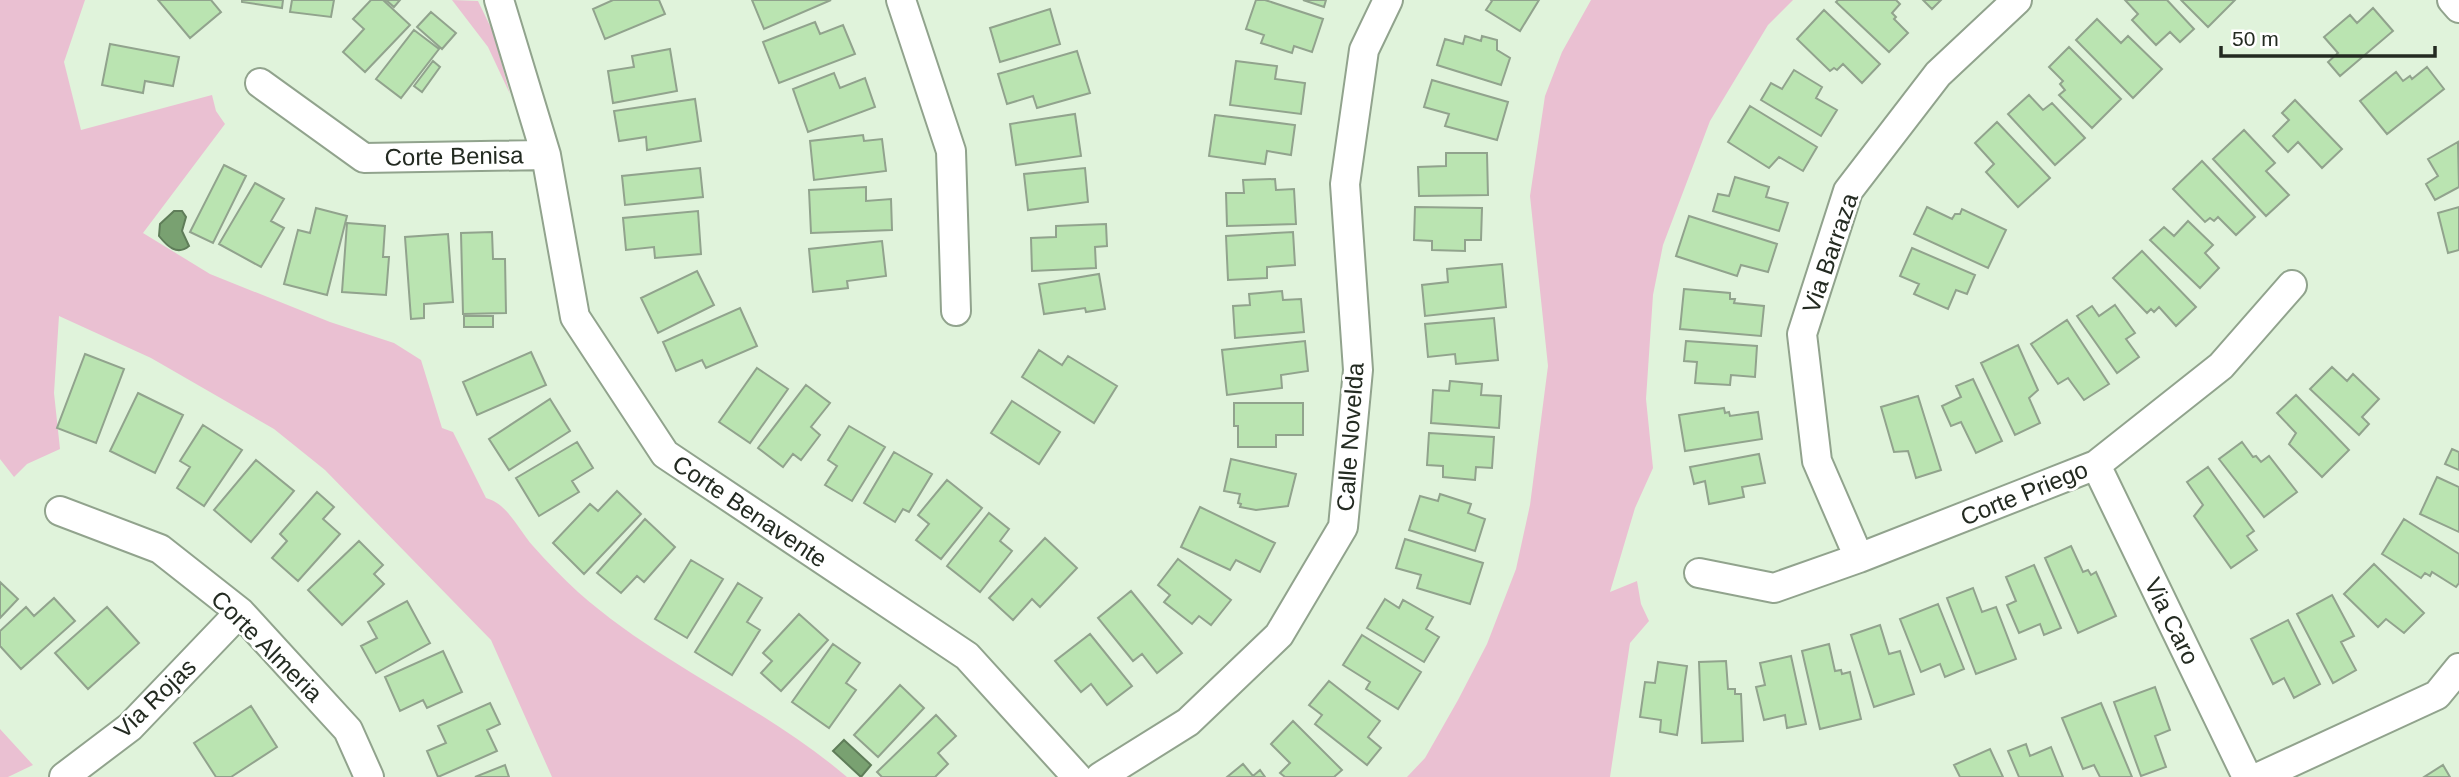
<svg xmlns="http://www.w3.org/2000/svg" width="2459" height="777" font-family="Helvetica,sans-serif">
	<style>
		.green { fill: #eac0d2 }
		.water { fill: #79a171; stroke: #5f7d59; stroke-width: 2 }
		.building { fill: #bae4b1; stroke: #91a38d; stroke-width: 2 }
		.lines { fill: none; stroke-linecap: round; stroke-linejoin: round }
		.minor-casing { stroke: #91a38d; stroke-width: 32 }
		.minor { stroke: #fff; stroke-width: 28 }
		.labels { text-anchor: middle; dominant-baseline: central; stroke-width: 6; stroke-linejoin: round; paint-order: stroke }
		.street-label { font-size: 24px; fill: #232a21; stroke: #fff }
	</style>
	<rect width="100%" height="100%" fill="#e0f3db"/>
	<path class="green" d="M0,0H85L64,62L81,130L212,95L216,111L225,124L143,233L210,274L330,322L394,343L421,360L442,428L453,432L486,498C508,504 518,529 533,546C547,562 563,578 578,592C660,665 764,706 847,777H552L491,640L325,470L274,429L151,358L59,316L54,393L60,449L27,464L14,477L0,459Z
		M452,0L478,1L493,32L510,94L488,47Z
		M1591,0H1793L1768,25L1710,121L1663,245L1653,295L1646,399L1653,468L1635,508L1610,592L1637,581L1641,604L1649,621L1630,643L1610,777H1407L1425,758L1458,700L1487,644L1516,569L1530,505L1548,366L1530,196L1545,96L1562,52Z
		M0,729L33,765L8,777H0Z"/>
	<path class="water" d="M174,211H182L186,217L182,231L189,246C177,256 167,246 159,236L160,224Z
		M844,740L871,765L861,777L833,751Z"/>
	<path class="building" d="M158,0H211L221,12L190,38Z
		M242,0H283L282,8L242,2Z
		M292,0H334L331,17L290,12Z
		M371,0H383L410,25L365,72L343,52L364,29L353,19Z
		M386,0H400L394,7Z
		M613,0H659L665,14L605,39L593,9Z
		M752,0H831L764,29Z
		M1256,0H1265L1323,19L1312,52L1294,46L1292,53L1261,43L1264,35L1246,29Z
		M1303,0H1326L1324,7Z
		M1491,0H1539L1520,31L1486,10L1492,1Z
		M1838,0H1896L1900,4L1892,13L1896,17L1894,19L1908,33L1889,52L1836,2Z
		M1923,0H1941L1932,9Z
		M2125,0H2167L2194,29L2180,42L2170,32L2156,45L2132,20L2138,14Z
		M2181,0H2235L2208,27Z
		M2373,8L2393,31L2340,76L2328,62L2338,53L2324,37L2350,15L2357,23Z
		M1050,9L1060,44L1000,62L990,28Z
		M1824,10L1880,64L1862,83L1843,64L1837,70L1834,68L1830,71L1797,39Z
		M431,12L456,33L442,49L417,27Z
		M2097,19L2121,43L2128,36L2162,69L2133,98L2076,40Z
		M815,22L820,34L843,25L855,54L779,83L763,42Z
		M414,30L439,49L401,98L376,79Z
		M1465,36L1481,41L1482,36L1497,40V50L1510,58L1501,85L1437,65L1445,39L1463,44Z
		M110,44L179,57L173,86L145,81L143,93L102,85Z
		M2069,47L2121,99L2092,128L2059,95L2065,90L2060,84L2063,81L2049,67Z
		M670,49L677,91L613,103L608,71L634,67L632,56Z
		M1077,51L1090,93L1037,108L1033,96L1007,104L998,74Z
		M433,61L440,67L422,92L414,86Z
		M1236,61L1277,66L1275,79L1305,83L1301,114L1230,105Z
		M2427,67L2444,89L2387,134L2360,101L2396,72L2403,81L2410,76L2412,79Z
		M1794,70L1822,87L1816,98L1837,110L1821,136L1761,100L1771,83L1782,89Z
		M834,73L840,88L865,78L875,107L808,132L793,89Z
		M1432,80L1508,102L1497,140L1445,126L1449,114L1424,107Z
		M2029,95L2043,110L2052,103L2085,138L2055,165L2008,114Z
		M695,99L701,141L647,150L646,137L619,141L614,111Z
		M2295,100L2342,149L2322,168L2298,142L2288,152L2273,136L2289,120L2282,113Z
		M1750,106L1817,147L1803,171L1779,157L1769,168L1728,142Z
		M1075,114L1081,156L1016,165L1010,124Z
		M1215,115L1295,125L1291,155L1267,151L1265,164L1209,156Z
		M1997,122L2050,178L2018,207L1986,172L1994,164L1975,143Z
		M2244,130L2275,163L2266,171L2289,195L2266,216L2213,159Z
		M863,135L864,141L882,139L886,171L814,180L810,141Z
		M2458,142L2459,187L2435,200L2426,184L2438,176L2428,159Z
		M1446,153H1487L1488,195L1419,196L1418,167L1446,166Z
		M2202,161L2255,217L2236,235L2218,217L2214,221L2210,218L2205,222L2173,189Z
		M224,165L246,176L213,243L190,232Z
		M700,168L703,197L625,205L622,176Z
		M1085,168L1088,202L1028,210L1024,174Z
		M1735,177L1769,187L1766,197L1788,203L1779,231L1713,211L1718,194L1729,196Z
		M1275,179L1276,190L1294,189L1296,224L1227,226L1226,193H1244L1243,180Z
		M255,183L284,199L271,221L284,228L261,267L219,244Z
		M866,187V201L891,199L892,230L811,233L809,190Z
		M1415,207L1482,208L1481,240H1465V251L1432,250V241L1414,240Z
		M1927,207L1952,219L1955,214H1960L1962,209L2006,230L1988,268L1914,234Z
		M2459,207V250L2448,253L2438,213Z
		M316,208L347,216L327,295L284,284L298,230L310,233Z
		M698,211L701,254L655,258L654,247L626,250L623,218Z
		M1689,216L1777,244L1768,272L1741,265L1737,276L1676,256Z
		M2188,221L2213,245L2205,253L2219,268L2200,288L2150,240L2164,227L2174,236Z
		M347,223L385,226L383,257H389L386,295L342,292Z
		M1106,224L1107,246L1095,247L1096,268L1032,271L1031,238L1056,237V226Z
		M492,232L493,259H505L506,313L463,314L461,233Z
		M1293,232L1295,265L1267,267V278L1228,280L1226,236Z
		M448,234L453,302L424,304V318L411,319L405,237Z
		M882,241L886,276L847,281L848,288L813,292L809,249Z
		M1912,248L1975,275L1967,294L1956,290L1948,309L1914,294L1919,284L1900,276Z
		M2142,251L2196,307L2176,326L2159,307L2154,312L2151,309L2147,313L2113,278Z
		M1502,264L1506,307L1425,316L1422,285L1448,282L1447,269Z
		M697,271L714,305L658,333L641,298Z
		M1099,274L1105,309L1086,312L1085,308L1044,314L1039,284Z
		M1684,289L1730,293V299H1735L1734,303L1764,306L1761,336L1680,329Z
		M1282,291L1283,300L1301,299L1304,332L1235,338L1233,306L1250,305L1249,294Z
		M2115,305L2135,333L2126,339L2139,357L2117,373L2077,316L2092,306L2099,316Z
		M740,308L757,346L706,368L702,360L676,371L663,342Z
		M464,316H493V327H464Z
		M1494,318L1498,360L1456,364L1455,354L1428,357L1425,324Z
		M2067,320L2109,384L2084,400L2068,378L2058,384L2031,344Z
		M1305,341L1308,371L1281,375L1282,388L1227,395L1222,350Z
		M1686,341L1757,346L1755,377L1731,375L1730,385L1695,383L1697,362L1684,361Z
		M2018,345L2038,390L2029,398L2040,423L2015,435L1981,363Z
		M1039,350L1062,365L1068,356L1117,386L1094,423L1022,377Z
		M531,352L546,385L477,415L463,382Z
		M85,354L124,369L96,443L57,428Z
		M2332,367L2347,381L2353,374L2379,399L2362,417L2369,424L2359,435L2310,389Z
		M757,368L788,389L750,443L719,422Z
		M1973,379L2002,441L1976,453L1961,422L1951,426L1942,406L1961,397L1956,386Z
		M1450,381L1482,384L1481,395L1501,396L1499,428L1431,423L1433,390L1449,391Z
		M806,385L830,403L811,427L820,435L801,460L793,454L783,467L758,448Z
		M138,393L183,415L155,473L110,451Z
		M2296,395L2349,450L2322,477L2289,444L2296,433L2277,413Z
		M1918,396L1941,470L1916,478L1908,451L1894,452L1881,407Z
		M550,399L570,431L509,470L489,439Z
		M1012,401L1060,432L1039,464L991,433Z
		M1234,403H1303V435H1276V447H1238V426H1234Z
		M1724,408L1725,413L1729,412L1730,416L1758,412L1762,439L1685,451L1679,415Z
		M203,425L242,450L204,506L177,488L190,467L180,461Z
		M849,426L885,447L852,501L825,485L837,466L828,460Z
		M1429,433L1494,437L1492,468L1476,467L1475,480L1443,477V466L1427,465Z
		M577,442L593,468L572,481L579,492L539,516L516,478Z
		M2242,442L2253,457L2256,456L2261,462L2269,456L2297,492L2264,517L2219,459Z
		M2452,449L2459,452V470L2445,464Z
		M894,452L932,474L909,512L903,509L895,522L864,503Z
		M1759,454L1765,483L1742,487L1744,497L1709,504L1705,481L1694,484L1690,467Z
		M1231,459L1296,474L1288,506L1256,510L1240,507L1241,504L1238,503L1240,494L1224,491Z
		M256,460L294,491L251,542L214,510Z
		M2208,467L2254,531L2247,536L2257,550L2231,568L2194,516L2203,505L2187,482Z
		M2437,477L2459,487V532L2420,514Z
		M947,480L982,508L941,559L916,540L929,524L918,515Z
		M617,491L641,514L584,574L553,543L590,504L598,511Z
		M317,492L334,507L323,519L340,534L298,581L272,558L287,541L280,534Z
		M1440,494L1471,504L1468,513L1485,519L1475,551L1409,530L1420,496L1438,501Z
		M1200,507L1275,543L1260,572L1236,560L1230,570L1181,547Z
		M989,513L1009,529L1000,541L1012,551L980,592L947,566Z
		M645,519L675,547L644,582L637,576L621,593L597,573Z
		M2404,519L2459,554V583L2456,587L2432,572L2430,576L2425,573L2421,578L2382,554Z
		M1045,538L1077,568L1040,607L1032,599L1013,620L989,598Z
		M1405,539L1483,563L1470,604L1417,588L1421,575L1396,568Z
		M359,541L383,565L374,574L384,584L342,625L308,590Z
		M2071,546L2083,572L2088,570L2091,575L2096,572L2116,616L2078,633L2045,558Z
		M1178,559L1231,600L1211,625L1199,616L1192,624L1164,602L1170,595L1158,585Z
		M691,560L723,579L687,638L655,619Z
		M2374,564L2424,613L2404,633L2386,619L2378,627L2344,594Z
		M2034,565L2061,628L2044,635L2040,624L2019,633L2007,605L2016,601L2006,577Z
		M0,582L18,599L0,618Z
		M738,583L762,598L747,622L760,630L732,675L695,652Z
		M1973,588L1982,612L1996,607L2016,659L1976,674L1947,598Z
		M1131,591L1182,653L1157,673L1142,654L1133,661L1098,618Z
		M2332,595L2354,636L2341,642L2356,670L2333,683L2297,614Z
		M54,598L75,621L21,669L0,646V631L26,607L34,616Z
		M1385,599L1399,608L1403,600L1433,617L1426,629L1439,637L1424,662L1367,628Z
		M407,601L430,643L376,673L361,646L377,638L368,622Z
		M1938,604L1964,669L1945,677L1940,664L1921,672L1900,619Z
		M107,607L139,643L88,689L55,653Z
		M799,614L828,640L781,691L761,673L772,661L763,653Z
		M2288,620L2320,684L2294,698L2284,678L2273,684L2251,639Z
		M1880,625L1889,654L1900,651L1914,694L1874,707L1851,635Z
		M1090,634L1132,686L1107,705L1091,684L1081,692L1055,661Z
		M1362,635L1421,672L1398,709L1366,689L1370,682L1343,665Z
		M833,644L860,663L846,683L856,690L829,728L792,702Z
		M1829,644L1835,671L1841,670L1842,674L1850,672L1861,719L1820,729L1802,651Z
		M443,651L462,692L427,708L423,700L400,711L385,677Z
		M1791,656L1806,724L1787,728L1785,715L1764,720L1756,687L1765,685L1760,663Z
		M1726,661L1728,689H1735V694H1741L1743,741L1702,743L1699,662Z
		M1658,662L1687,666L1677,735L1660,732L1661,720L1640,717L1645,682L1655,683Z
		M1329,681L1380,721L1368,737L1381,748L1367,765L1315,724L1322,715L1309,705Z
		M900,685L924,708L878,757L854,735Z
		M2155,687L2170,730L2155,736L2166,767L2141,776L2114,702Z
		M490,703L500,724L487,730L497,751L438,777L427,751L446,743L438,726Z
		M2101,703L2132,777H2100L2094,765L2083,769L2062,718Z
		M251,706L277,747L231,777H216L194,743Z
		M936,715L956,736L938,753L948,764L935,777H882L877,772Z
		M1293,721L1342,770L1334,777H1285L1280,773L1290,763L1271,744Z
		M2026,744L2030,756L2051,747L2063,777H2019L2008,751Z
		M1990,749L2003,777H1960L1954,765Z
		M1243,764L1253,776L1260,770L1265,777H1227Z
		M505,765L509,777H475Z
		M2443,765L2450,777H2424Z"/>
	<g class="lines">
		<defs>
			<path id="minor" d="M499,0L546,155L575,317L665,454L967,656L1077,777
				M901,0L951,151L956,311
				M2452,0L2459,8
				M260,83L364,158L546,155
				M2096,465L2247,777
				M60,511L160,549L240,612L348,730L369,777
				M1859,558L1817,461L1802,334L1848,191L1938,74L2017,0
				M1699,573L1774,588L1859,558L2096,465L2221,366L2292,285
				M64,777L130,727L240,612
				M1100,777L1188,722L1279,635L1343,527L1358,370L1345,184L1364,50L1388,0
				M2259,777L2437,695L2459,668"/>
		</defs>
		<use href="#minor" class="minor-casing"/>
		<use href="#minor" class="minor"/>
	</g>
	<g class="labels">
		<g class="street-label">
			<text transform="translate(454 156) rotate(-1)">Corte Benisa</text>
			<text transform="translate(1830 253) rotate(-71)">Via Barraza</text>
			<text transform="translate(1350 437) rotate(-86)">Calle Novelda</text>
			<text transform="translate(2024 493) rotate(-22)">Corte Priego</text>
			<text transform="translate(750 511) rotate(34)">Corte Benavente</text>
			<text transform="translate(2172 621) rotate(64)">Via Caro</text>
			<text transform="translate(267 646) rotate(45)">Corte Almeria</text>
			<text transform="translate(155 698) rotate(-44)">Via Rojas</text>
		</g>
	</g>
	<path d="M2221 46v10h214v-10" fill="none" stroke="#232a21" stroke-width="3.5"/>
	<text x="2232" y="46" font-size="21" fill="#232a21" stroke="#ffffff" stroke-width="5" paint-order="stroke">50 m</text>
</svg>
